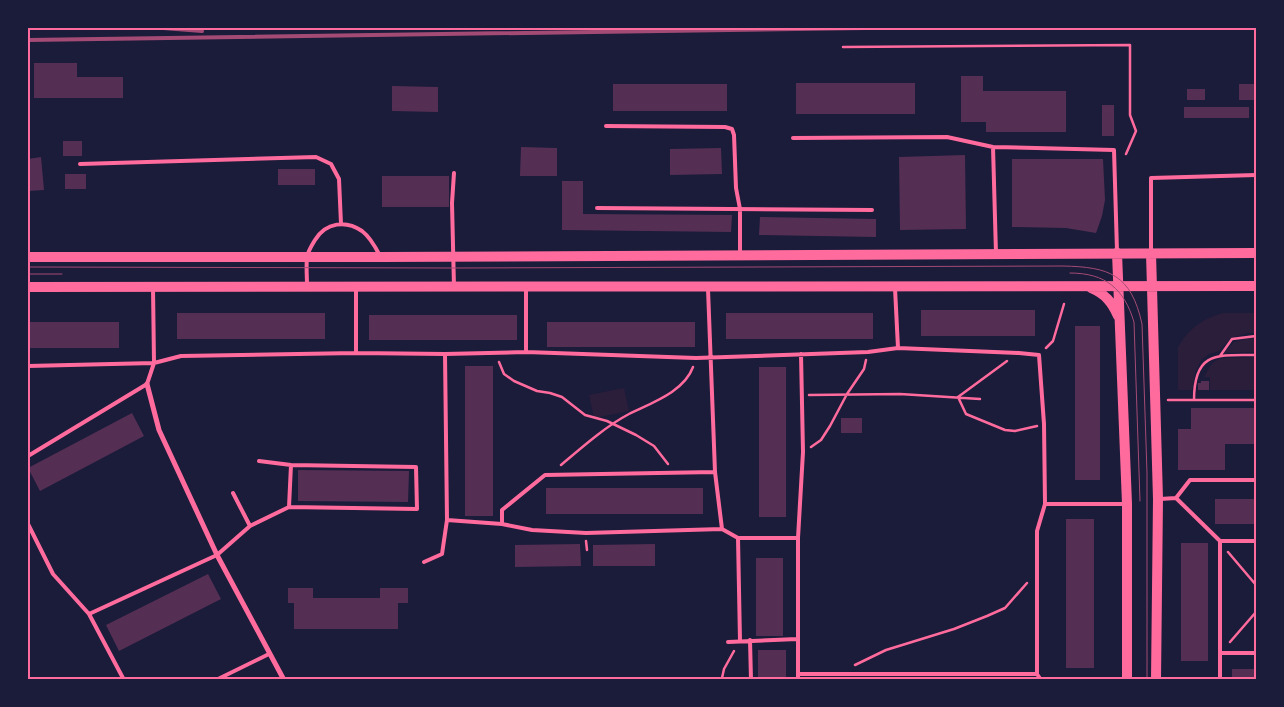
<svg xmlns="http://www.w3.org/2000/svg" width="1284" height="707" font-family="Manrope,sans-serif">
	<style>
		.green { fill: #2a1e3b }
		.building { fill: #542f53 }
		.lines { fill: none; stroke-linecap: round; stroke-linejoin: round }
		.path { stroke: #ff6b9d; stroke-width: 2.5 }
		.service { stroke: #ff6b9d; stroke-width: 4 }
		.minor { stroke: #ff6b9d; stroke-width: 5 }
		.secondary { stroke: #ff6b9d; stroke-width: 10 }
		.tram { stroke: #a44b75; stroke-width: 1 }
		.rail { stroke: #a44b75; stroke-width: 4 }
		.neatline { fill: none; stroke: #ff6b9d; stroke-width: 2 }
	</style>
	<rect width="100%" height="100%" fill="#1b1b3a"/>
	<path class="green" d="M1223,313H1256V333H1248L1231,338L1219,351L1209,354L1201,360L1195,373L1192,390H1178V347C1188,329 1203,318 1223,313Z
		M1250,338H1256V352L1224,353L1234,342Z
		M1256,357V390H1210V377H1204L1212,363L1219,359L1224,358Z
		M624,388L629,411L594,418L589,395Z"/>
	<path class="building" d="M34,63H77V77H123V98H34Z
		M961,76H983V91H1066V132H986V122H961Z
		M796,83H915V114H796Z
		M613,84H727V111H613Z
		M1239,84H1256V100H1239Z
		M392,86L438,87V112L392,111Z
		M1187,89H1205V100H1187Z
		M1102,105H1114V136H1102Z
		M1184,107H1249V118H1184Z
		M63,141H82V156H63Z
		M521,147L557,148V176H520Z
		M721,148L722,174L670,175V149Z
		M965,155L966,229L900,230L899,157Z
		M41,157L44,190L28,191V159Z
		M1012,159H1103L1105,200L1102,216L1096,233L1066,228L1012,227Z
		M278,169H315V185H278Z
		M65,174H86V189H65Z
		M382,176H449V207H382Z
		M562,181H583V214L732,215L731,232L562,230Z
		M760,217L876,219V237L759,235Z
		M921,310H1035V336H921Z
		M177,313H325V339H177Z
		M726,313H873V339H726Z
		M369,315H517V340H369Z
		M28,322H119V348H28Z
		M547,322H695V347H547Z
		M1075,326H1100V480H1075Z
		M465,366H493V516H465Z
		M759,367H786V517H759Z
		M1201,381H1209V390H1198V383H1201Z
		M1191,408H1256V444H1225V470H1178V429H1191Z
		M132,413L144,436L40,491L28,468Z
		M841,418H862V433H841Z
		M298,470L409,471L408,502L298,501Z
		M546,488H703V514H546Z
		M1215,499H1256V524H1215Z
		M1066,519H1094V668H1066Z
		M1181,543H1208V661H1181Z
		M580,544L581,566L515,567V545Z
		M655,544V566H593V545Z
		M756,558H783V636H756Z
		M208,574L221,599L119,651L106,625Z
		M288,588H313V598H380V588H408V603H398V629H294V603H288Z
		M758,650H786V680H758Z
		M1232,669H1256V680H1232Z"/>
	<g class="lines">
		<path class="path" d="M843,47L1130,45V115L1136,131L1126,154
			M1046,348L1053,341L1064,304
			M1220,356L1232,339L1256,336
			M1007,361L958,397L966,414L1005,430L1015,431L1037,426
			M499,362L504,374L514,381L537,391L550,393L562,397L585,415L607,421L636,435L654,446L668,464
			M809,395L900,394L980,399
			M1168,400H1256
			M1194,400C1194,351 1217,355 1256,355
			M811,447L821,440L830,426L847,394L864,369L866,360
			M561,465C581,448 606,426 629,414C651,403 684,392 693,367
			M586,541L587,550
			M1228,552L1256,585
			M1230,642L1256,612
			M855,665L886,650L954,629L987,616L1005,608L1027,583
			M702,680L722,678L724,669L734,651"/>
		<path class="service" d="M606,126L725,127L732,129L734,135L736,188L740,209V255
			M793,138L947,137L993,147L1114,150L1117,251
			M993,147L996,254
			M80,164L316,157L331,164L339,179L341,224
			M597,208L872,210
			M1151,252V178L1256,175
			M307,285C307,276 306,266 307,257C308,251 312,245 315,240C326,222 346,220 362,231C370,237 376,248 380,256
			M454,287L452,203L454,173
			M526,287V352
			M895,288L898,348
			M708,289L715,472L722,529
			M356,353V287
			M28,366L154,363L181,356L356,353L445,354L526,352L696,358L868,352L898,348L1019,353L1039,355L1044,424L1045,504L1037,531V674L1041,680
			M28,456L147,384L154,363L153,287
			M259,461L291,465L416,467L417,509L289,507L291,465
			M1176,498L1220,541V680
			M1160,499L1176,498L1190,480H1256
			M1045,504H1127
			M447,520L502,524L532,530L586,533L722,529L738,538H798
			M28,524L53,574L89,614L124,680
			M502,524V510L545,475L715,472
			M250,526L289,507
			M738,538L740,641
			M1220,541H1256
			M424,562L442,554L447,520L445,354
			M89,614L217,555L250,526L233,493
			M750,640L751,680
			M728,642L797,639
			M1220,653H1256
			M798,674H1037
			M216,680L269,654
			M798,680V538L803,452L801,354"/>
		<path class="minor" d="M147,384L159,430L217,555L284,680"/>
		<path class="secondary" d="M1117,253L1127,504V680
			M1151,253L1158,499L1156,680
			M28,257H381L1256,253
			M28,287L1256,286
			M1091,288C1105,294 1112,302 1118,316"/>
		<path class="tram" d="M28,267L454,268L1063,266C1109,267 1131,274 1142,324L1147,473V680
			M1070,273C1106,273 1124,289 1134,322L1140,501
			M28,274H62"/>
		<path class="rail" d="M163,28L202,31
			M28,40L866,28"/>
	</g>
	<rect width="1284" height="707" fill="none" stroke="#1b1b3a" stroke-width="58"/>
	<rect x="29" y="29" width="1226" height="649" class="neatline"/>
</svg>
